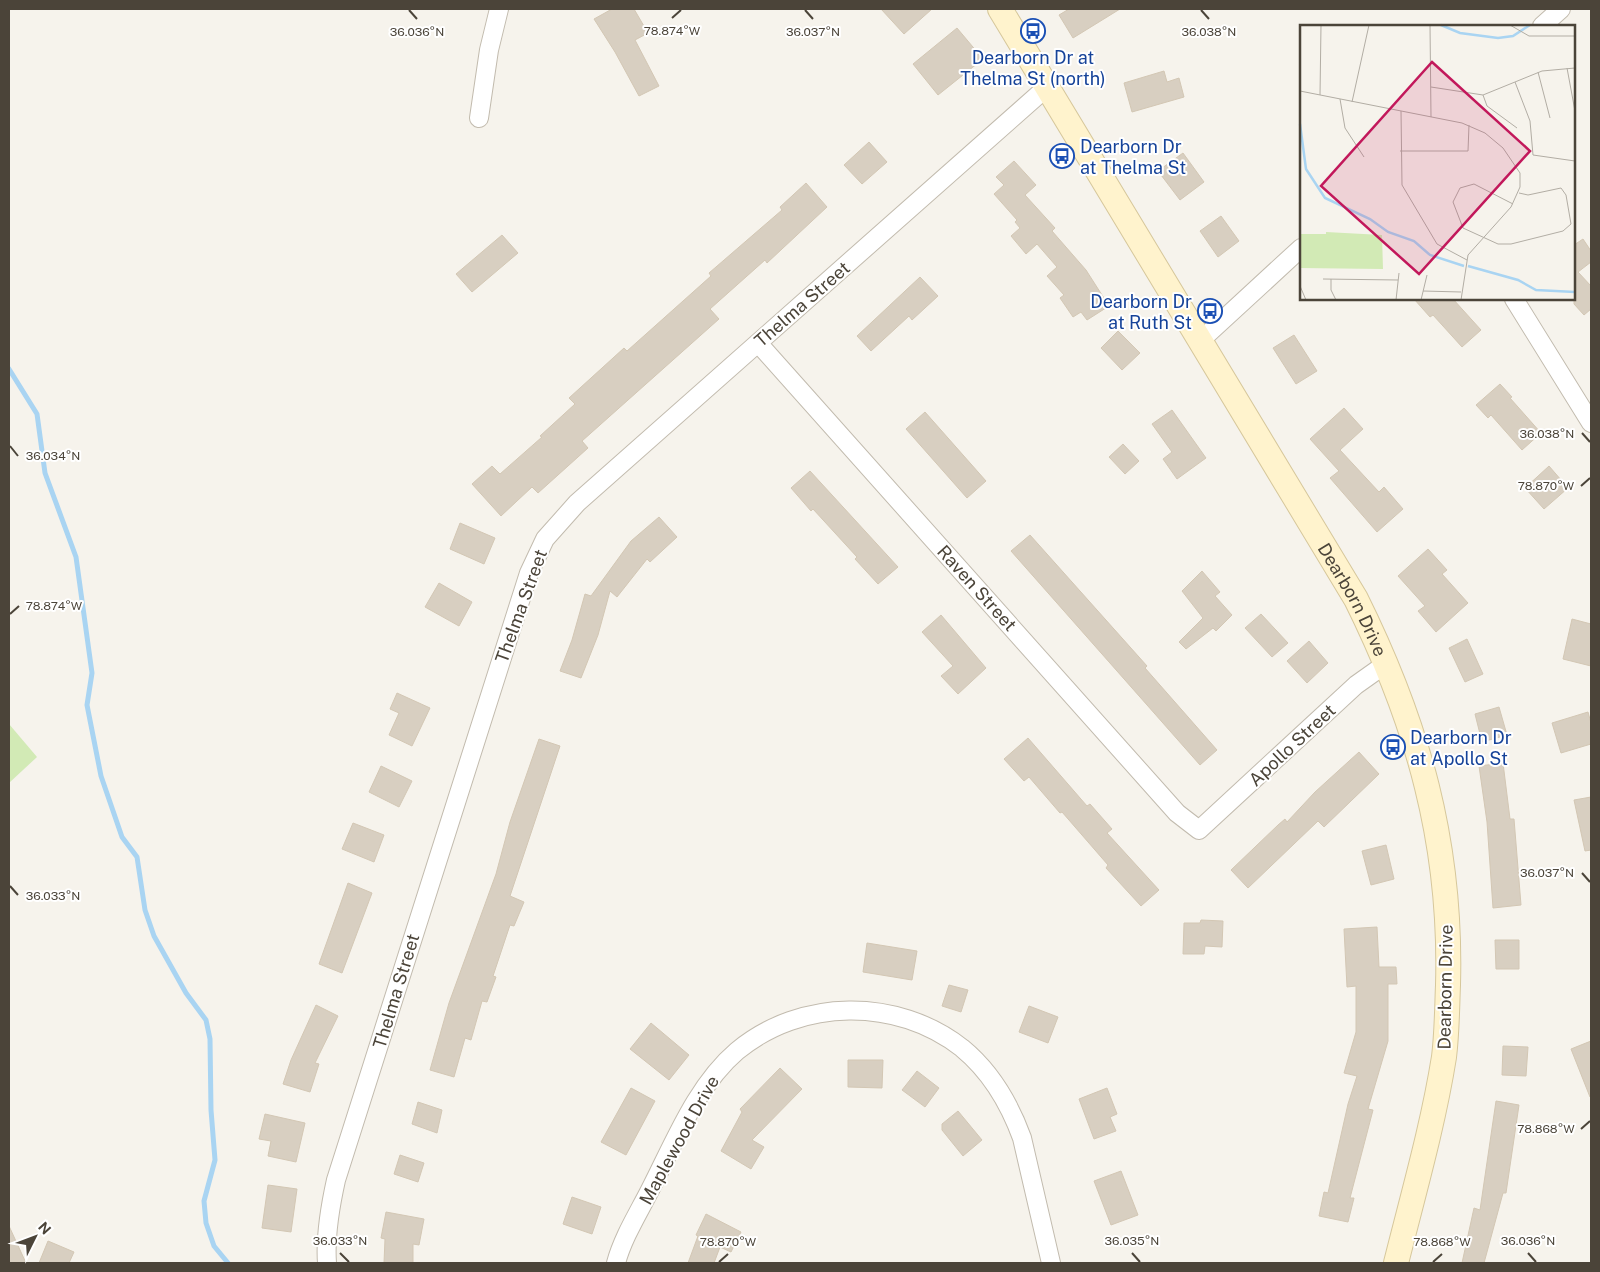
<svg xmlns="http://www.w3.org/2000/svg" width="1600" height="1272" font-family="'Public Sans',sans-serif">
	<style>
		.green { fill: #d2eab5 }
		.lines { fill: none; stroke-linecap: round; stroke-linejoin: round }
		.stream { stroke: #a9d4f2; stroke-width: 5 }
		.building { fill: #d8cfc1; stroke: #d3c7b4 }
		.street-casing { stroke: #c2bbae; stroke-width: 20 }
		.secondary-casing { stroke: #d6c79b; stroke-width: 26 }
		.street { stroke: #fff; stroke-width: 18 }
		.secondary { stroke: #fff3cd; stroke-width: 24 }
		.ticks { fill: none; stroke: #4b4439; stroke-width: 2 }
		.labels { text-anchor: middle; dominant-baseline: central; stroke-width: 4; stroke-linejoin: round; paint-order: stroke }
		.transit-label { font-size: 18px; fill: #164399; stroke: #fff; text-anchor: start }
		.street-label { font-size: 18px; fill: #4b4439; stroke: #fff }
		.inset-river { fill: none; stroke: #a9d4f2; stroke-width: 2.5 }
		.inset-road { fill: none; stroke: #b2ada4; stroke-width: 1 }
		.view { fill: #c2185b; fill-opacity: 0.15; stroke: #c2185b; stroke-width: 2.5 }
		.inset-edge { fill: none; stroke: #4b4439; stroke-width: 2.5 }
		.ticks-label { font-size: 12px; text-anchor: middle; fill: #4b4439; stroke: #fff; stroke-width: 4; stroke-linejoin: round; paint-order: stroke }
	</style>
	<rect width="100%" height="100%" fill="#f6f3ec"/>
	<path class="green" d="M9,724L37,757L9,783Z"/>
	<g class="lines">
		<path class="stream" d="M9,369L37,414L45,473L76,557L92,673L87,705L101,776L122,837L137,857L145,910L154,936L186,993L206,1020L210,1039L211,1110L215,1160L204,1201L206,1223L214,1246L228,1263"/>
	</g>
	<path class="building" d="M612,9H634L648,33L635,40L659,86L639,96L615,52L594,19Z
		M881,9H932L904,34Z
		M1069,9H1120L1073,38L1059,15Z
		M957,28L983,59L938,95L913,64Z
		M1164,71L1167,82L1179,78L1184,97L1132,112L1124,83Z
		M869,142L887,162L862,184L844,165Z
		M1183,153L1204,182L1180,200L1158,171Z
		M1014,161L1036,185L1025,195L1055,228L1052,231L1086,270L1109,306L1087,320L1081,312L1073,317L1060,298L1064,295L1047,276L1057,267L1037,244L1026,254L1011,236L1020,228L1015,222L1017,220L994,194L1004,185L996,177Z
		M806,183L827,207L767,263L765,260L710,309L719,319L582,441L588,448L538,493L532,487L501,516L472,484L492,466L500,474L542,437L540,436L575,404L569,398L624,348L627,351L711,276L709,273L782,210L780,207Z
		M1221,216L1239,241L1218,257L1200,231Z
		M502,235L518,253L472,292L456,274Z
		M1583,239L1591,251V262L1578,272L1591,286V309L1584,315L1574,304V245Z
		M920,277L938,296L912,320L909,316L871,351L857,336Z
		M1414,299H1453L1481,330L1462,347L1433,315L1430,317Z
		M1118,331L1140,353L1122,370L1101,348Z
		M1294,335L1317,371L1296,384L1273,348Z
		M1500,384L1512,397L1510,398L1541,433L1522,450L1491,415L1488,418L1476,405Z
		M1344,408L1363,429L1340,450L1379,492L1384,487L1403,509L1377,532L1330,478L1339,471L1310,439Z
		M1172,410L1206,458L1177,479L1163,459L1172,452L1152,424Z
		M925,412L986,481L967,498L906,429Z
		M1123,444L1139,461L1125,474L1109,457Z
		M1549,466L1568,488L1544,509L1525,488Z
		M810,471L898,567L878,584L855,559L857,557L813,509L811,511L791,488Z
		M659,517L677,537L650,562L647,559L617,597L610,591L598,635L581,678L560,671L572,640L585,594L591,596L631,541Z
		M460,523L495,538L484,564L450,549Z
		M1030,535L1147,666L1145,668L1217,750L1200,765L1011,551Z
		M1428,549L1447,570L1442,574L1468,603L1436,632L1418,611L1425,606L1398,576Z
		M1202,571L1220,592L1215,596L1232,615L1216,631L1213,628L1186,649L1179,642L1203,618L1182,591Z
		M439,583L472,602L459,626L425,607Z
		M1261,614L1288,643L1272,657L1245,628Z
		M941,615L986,668L958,694L941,676L953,666L922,632Z
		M1572,619L1591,624V666L1563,659Z
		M1467,639L1483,674L1465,682L1449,648Z
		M1309,641L1328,663L1307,683L1287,661Z
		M397,693L430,708L412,746L389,735L399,713L390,709Z
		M1499,707L1507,735L1482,742L1475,714Z
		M1588,712L1591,723V744L1561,753L1552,723Z
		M1028,738L1087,806L1090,804L1112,829L1107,833L1159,890L1141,906L1106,868L1108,865L1062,812L1060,813L1029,777L1024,781L1004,759Z
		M539,739L560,746L510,896L524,902L514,926L510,925L493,976L496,977L487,1002L482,1001L471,1040L465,1038L454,1077L430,1070L449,1003L496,874L510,822Z
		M1359,752L1379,774L1324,827L1318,821L1248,888L1231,870L1278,825L1285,819L1287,822L1315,792Z
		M1503,763L1510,819H1514L1521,905L1493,908L1487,822L1479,766Z
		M381,766L412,781L399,807L369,792Z
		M1591,797V850L1585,851L1574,800Z
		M353,823L384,835L374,862L342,849Z
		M1386,845L1394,879L1371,885L1362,851Z
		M348,883L372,893L342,973L319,964Z
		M1201,920L1223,921L1222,947L1205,946L1204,954H1183L1184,923H1200Z
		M1377,927L1379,967H1396L1397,984H1388V1041L1368,1109L1373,1110L1350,1198H1354L1348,1222L1319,1216L1324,1192L1328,1193L1348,1104L1357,1076L1344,1073L1356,1032V986L1347,987L1344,929Z
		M1495,940H1519V969H1496Z
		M867,943L917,951L912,980L863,972Z
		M949,985L968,990L961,1012L942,1006Z
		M316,1005L338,1016L315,1063L319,1064L310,1092L283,1084L291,1060Z
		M1029,1006L1058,1017L1048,1043L1019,1032Z
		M651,1023L689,1055L669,1080L630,1049Z
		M1591,1041V1097H1590L1571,1049Z
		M1503,1046L1528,1047L1526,1076L1502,1075Z
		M848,1060H883L882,1088L848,1087Z
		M780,1068L802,1089L752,1140L764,1147L751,1169L721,1151L742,1112L740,1109Z
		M917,1071L939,1088L925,1107L902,1090Z
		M631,1088L655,1101L626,1155L601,1142Z
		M1107,1088L1117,1114L1110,1117L1116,1131L1094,1139L1079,1099Z
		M1496,1101L1519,1105L1506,1193H1503L1484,1263H1462L1474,1208L1480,1210Z
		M418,1102L442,1110L437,1133L412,1124Z
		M958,1111L982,1140L963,1156L942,1130V1124Z
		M265,1114L305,1123L296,1162L268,1156L271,1141L259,1139Z
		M400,1155L424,1163L418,1182L394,1174Z
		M1121,1171L1138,1215L1111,1225L1094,1181Z
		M268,1185L297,1189L291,1232L262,1228Z
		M572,1197L601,1207L592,1234L563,1224Z
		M386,1212L424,1219L419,1245L413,1244V1263H384L385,1239L381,1238Z
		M706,1214L741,1232L731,1252L720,1247L714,1263H688L698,1236L696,1235Z
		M9,1226L26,1263H9Z
		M48,1241L74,1252L69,1263H39Z"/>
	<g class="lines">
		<defs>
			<path id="street" d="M1542,26L1561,9
				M479,118L489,50L499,9
				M1514,299L1591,423
				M1200,341L1301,248
				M758,343L1177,813L1199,830L1356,685L1387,663
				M327,1263C325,1236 330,1207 336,1180L529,573L545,539L577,503L1047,87
				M616,1263C623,1237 639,1212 651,1188C675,1141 697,1085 737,1051C801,998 897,997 962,1048C990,1071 1010,1105 1022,1138L1051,1263"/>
			<g id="secondary">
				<path id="s1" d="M1000,9L1356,599C1418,724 1452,844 1448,985C1447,1009 1447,1033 1444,1057C1433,1126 1413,1195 1396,1263"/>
			</g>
		</defs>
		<use href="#street" class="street-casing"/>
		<use href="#secondary" class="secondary-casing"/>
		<use href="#street" class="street"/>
		<use href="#secondary" class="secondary"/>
	</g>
	<path class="ticks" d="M409,10L417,19M805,10L813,19M1201,10L1209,19M672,18L681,10M1582,433L1590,442M10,446L18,456M1581,486L1590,478M10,614L19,606M1582,873L1590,882M10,886L18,895M1581,1129L1590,1121M340,1253L349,1262M1132,1253L1140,1262M1528,1253L1536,1262M719,1262L728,1254M1433,1262L1442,1254"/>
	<defs>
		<symbol id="bus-ring" viewBox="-11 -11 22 22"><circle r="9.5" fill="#fff" stroke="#1a4fb4" stroke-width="1.5"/><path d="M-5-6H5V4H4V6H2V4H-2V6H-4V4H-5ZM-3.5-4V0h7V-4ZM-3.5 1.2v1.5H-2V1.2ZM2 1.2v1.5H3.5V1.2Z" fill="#1a4fb4"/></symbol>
	</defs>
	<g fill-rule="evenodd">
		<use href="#bus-ring" x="1019" y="17" width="28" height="28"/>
		<use href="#bus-ring" x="1048" y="142" width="28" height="28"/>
		<use href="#bus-ring" x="1196" y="297" width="28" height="28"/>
		<use href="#bus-ring" x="1379" y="733" width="28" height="28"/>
	</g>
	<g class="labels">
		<g class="transit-label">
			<text x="1033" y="57" text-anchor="middle">Dearborn Dr at<tspan x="1033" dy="21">Thelma St (north)</tspan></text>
			<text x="1080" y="146">Dearborn Dr<tspan x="1080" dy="21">at Thelma St</tspan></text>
			<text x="1192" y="301" text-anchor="end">Dearborn Dr<tspan x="1192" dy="21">at Ruth St</tspan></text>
			<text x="1410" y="737">Dearborn Dr<tspan x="1410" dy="21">at Apollo St</tspan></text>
		</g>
		<g class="street-label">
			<text transform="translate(802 304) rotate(-41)">Thelma Street</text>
			<text transform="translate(977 588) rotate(48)">Raven Street</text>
			<text stroke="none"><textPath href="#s1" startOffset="688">Dearborn Drive</textPath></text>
			<text transform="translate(521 606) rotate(-70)">Thelma Street</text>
			<text transform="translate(1292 745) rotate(-43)">Apollo Street</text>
			<text transform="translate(1445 987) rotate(-89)">Dearborn Drive</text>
			<text transform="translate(396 991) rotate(-73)">Thelma Street</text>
			<text transform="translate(679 1140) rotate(-61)">Maplewood Drive</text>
		</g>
	</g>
	<g transform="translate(1300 25)">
		<rect width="275" height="275" fill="#f6f3ec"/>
		<path d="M26,207L82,210L83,244L0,243V209H26Z" fill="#d2eab5"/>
		<path class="inset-river" d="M141,0L160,8L198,13L213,11L230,0M0,99L6,144L25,173L70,194L88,207L114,216L130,230L164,241M168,241L218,255L236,265L275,267"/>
		<path class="inset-road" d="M130,0L131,92M210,0L229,11H275M267,43L275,86M238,47L250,93M215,57L230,96L233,130L275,136M131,62L183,70L242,46L275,43M0,66L162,98L185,108L203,123L220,148V162L211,182L168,230L161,275M20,70L21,0M183,70L187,81L217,103M40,74L45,103L64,132M52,77L69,0M101,86L102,160L137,219L167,235M100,126H168L169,100M213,179L174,159L160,163L153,177L163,203L198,219H211L263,206L271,199L266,170L261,163L228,170L219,168M23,254L98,255M31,254V265L36,275M0,261L6,275M123,266L161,267M96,275L99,248M121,275L127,250"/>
		<path class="view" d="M132,37L230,126L119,249L21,161Z"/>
		<rect width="275" height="275" class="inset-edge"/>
	</g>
	<g class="ticks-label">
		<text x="672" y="35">78.874°W</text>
		<text x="417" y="36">36.036°N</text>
		<text x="813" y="36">36.037°N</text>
		<text x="1209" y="36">36.038°N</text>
		<text x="1547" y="438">36.038°N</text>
		<text x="53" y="460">36.034°N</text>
		<text x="1546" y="490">78.870°W</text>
		<text x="54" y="610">78.874°W</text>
		<text x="1547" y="877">36.037°N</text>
		<text x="53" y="900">36.033°N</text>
		<text x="1546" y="1133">78.868°W</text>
		<text x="340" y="1245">36.033°N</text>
		<text x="1132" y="1245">36.035°N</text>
		<text x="1528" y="1245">36.036°N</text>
		<text x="728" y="1246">78.870°W</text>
		<text x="1442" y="1246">78.868°W</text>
	</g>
	<rect width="1600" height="1272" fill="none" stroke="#4b4439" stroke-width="20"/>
	<g transform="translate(35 1237) rotate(48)" stroke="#ffffff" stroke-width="4" paint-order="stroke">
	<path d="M0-4L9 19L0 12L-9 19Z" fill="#4b4439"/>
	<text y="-8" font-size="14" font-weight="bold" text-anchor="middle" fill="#4b4439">N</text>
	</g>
</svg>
